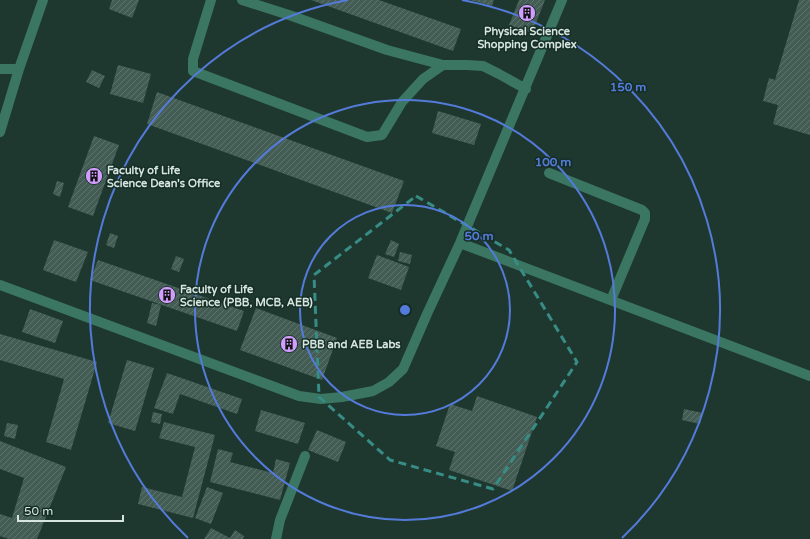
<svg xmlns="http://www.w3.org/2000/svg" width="810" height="539" font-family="'Varela Round',sans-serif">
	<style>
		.building { fill: url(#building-hatch) }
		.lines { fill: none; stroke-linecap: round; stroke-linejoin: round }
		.minor { stroke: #3b7663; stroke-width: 10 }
		.marked { fill: none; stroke: #378c85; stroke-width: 3; stroke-dasharray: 8 5; stroke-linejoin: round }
		.ring { fill: none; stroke: #547bda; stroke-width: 2 }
		.labels { text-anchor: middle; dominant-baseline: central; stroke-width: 3; stroke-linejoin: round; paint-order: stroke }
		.poi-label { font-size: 11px; font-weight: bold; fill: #d6e5df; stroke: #142d25; text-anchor: start }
		.centre { fill: #547bda; stroke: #142d25; stroke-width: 2 }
		.ring-label { font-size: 12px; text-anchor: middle; font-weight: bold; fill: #547bda; stroke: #142d25; stroke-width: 3; stroke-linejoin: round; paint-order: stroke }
	</style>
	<defs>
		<pattern id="building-hatch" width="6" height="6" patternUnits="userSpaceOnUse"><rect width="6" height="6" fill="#435d54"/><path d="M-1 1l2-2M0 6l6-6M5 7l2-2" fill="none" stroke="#5d746c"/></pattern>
	</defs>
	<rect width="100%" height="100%" fill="#1e382f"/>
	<path class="building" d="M112,0H139L132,18L109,9Z
		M311,0H379L461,29L453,51Z
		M470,0H494L492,6Z
		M519,0H545L532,33L509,25Z
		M799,0H810V135L773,124L778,105L763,101L769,78L775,80Z
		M118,65L151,74L143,103L110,94Z
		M92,70L105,76L99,88L86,82Z
		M157,92L404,181L392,213L147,124Z
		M438,111L481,124L474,145L432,133Z
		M94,136L119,145L93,216L68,207Z
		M57,181L64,183L60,197L53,194Z
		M110,233L118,236L114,248L106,245Z
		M54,240L88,252L76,282L43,270Z
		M391,240L399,244L394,257L385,254Z
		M400,252L412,255L410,264L398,261Z
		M377,255L409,267L401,290L368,278Z
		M176,256L184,259L179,272L171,269Z
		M98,260L244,311L237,331L90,280Z
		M152,303L161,305L156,326L147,323Z
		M256,308L337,338L322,380L240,350Z
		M30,309L63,321L55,343L22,332Z
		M0,334L97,362L71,450L46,442L64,379L0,360Z
		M127,360L154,368L135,431L108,423Z
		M167,373L242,399L237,414L180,394L173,414L154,408Z
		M477,396L537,417L512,491L449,470L455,452L436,446L450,404L472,411Z
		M684,409L703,413L700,424L682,420Z
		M261,410L305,423L298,444L255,431Z
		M153,412L162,414L160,424L151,422Z
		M164,422L215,435L193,518L138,504L142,487L182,497L195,447L159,438Z
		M7,423L18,425L15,439L4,436Z
		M317,430L346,442L338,462L308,450Z
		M0,441L66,467L37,539H9L0,536V514L12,518L24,478L0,469Z
		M218,449L233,453L230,462L273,473L276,459L290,463L280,500L210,482Z
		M207,487L223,493L211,524L195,518Z
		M211,528L230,538L235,530L244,536L243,539H204Z"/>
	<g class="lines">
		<path class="minor" d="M211,0L193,59V71L367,137L382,135L402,102L423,79L443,65
			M242,0L292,16L387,50L443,65H467L483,66L499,74L526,89
			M0,69H19
			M0,132L19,69L43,0
			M549,173L642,210L645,213V219L611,300
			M460,243L810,376
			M0,285L299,396L321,399L342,397L373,391L389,382L403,369L427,314L460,243L562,0
			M276,539L280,520L305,456"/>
	</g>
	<path class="marked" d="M416,196L509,250L577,362L493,489L390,460L319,397L314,275Z"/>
	<g class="ring">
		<circle cx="405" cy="310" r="105"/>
		<circle cx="405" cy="310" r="210"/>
		<path d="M188 538A315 315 0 0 1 348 0M462 0A315 315 0 0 1 622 538"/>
	</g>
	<defs>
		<symbol id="building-disc" viewBox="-11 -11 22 22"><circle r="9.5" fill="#d19dfe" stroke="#142d25"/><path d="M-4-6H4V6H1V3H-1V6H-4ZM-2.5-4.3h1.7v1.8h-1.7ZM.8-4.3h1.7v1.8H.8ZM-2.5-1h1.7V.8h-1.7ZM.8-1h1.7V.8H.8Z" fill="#111"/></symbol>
	</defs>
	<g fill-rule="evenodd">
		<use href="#building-disc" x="517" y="3" width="20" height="20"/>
		<use href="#building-disc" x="84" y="166" width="20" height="20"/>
		<use href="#building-disc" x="157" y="285" width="20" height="20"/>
		<use href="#building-disc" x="279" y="334" width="20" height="20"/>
	</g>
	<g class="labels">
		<g class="poi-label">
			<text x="527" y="31" text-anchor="middle">Physical Science<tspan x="527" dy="13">Shopping Complex</tspan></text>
			<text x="107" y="170">Faculty of Life<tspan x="107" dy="13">Science Dean's Office</tspan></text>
			<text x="180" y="289">Faculty of Life<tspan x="180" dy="13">Science (PBB, MCB, AEB)</tspan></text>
			<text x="302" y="344">PBB and AEB Labs</text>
		</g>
	</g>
	<circle cx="405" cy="310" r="6" class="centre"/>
	<g class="ring-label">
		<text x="628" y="91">150 m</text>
		<text x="553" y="166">100 m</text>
		<text x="479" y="240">50 m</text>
	</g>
	<path d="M18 515v6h105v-6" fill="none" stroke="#d6e5df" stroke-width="2"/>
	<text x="24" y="515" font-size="12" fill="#d6e5df" stroke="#142d25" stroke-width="3" paint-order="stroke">50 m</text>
</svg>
